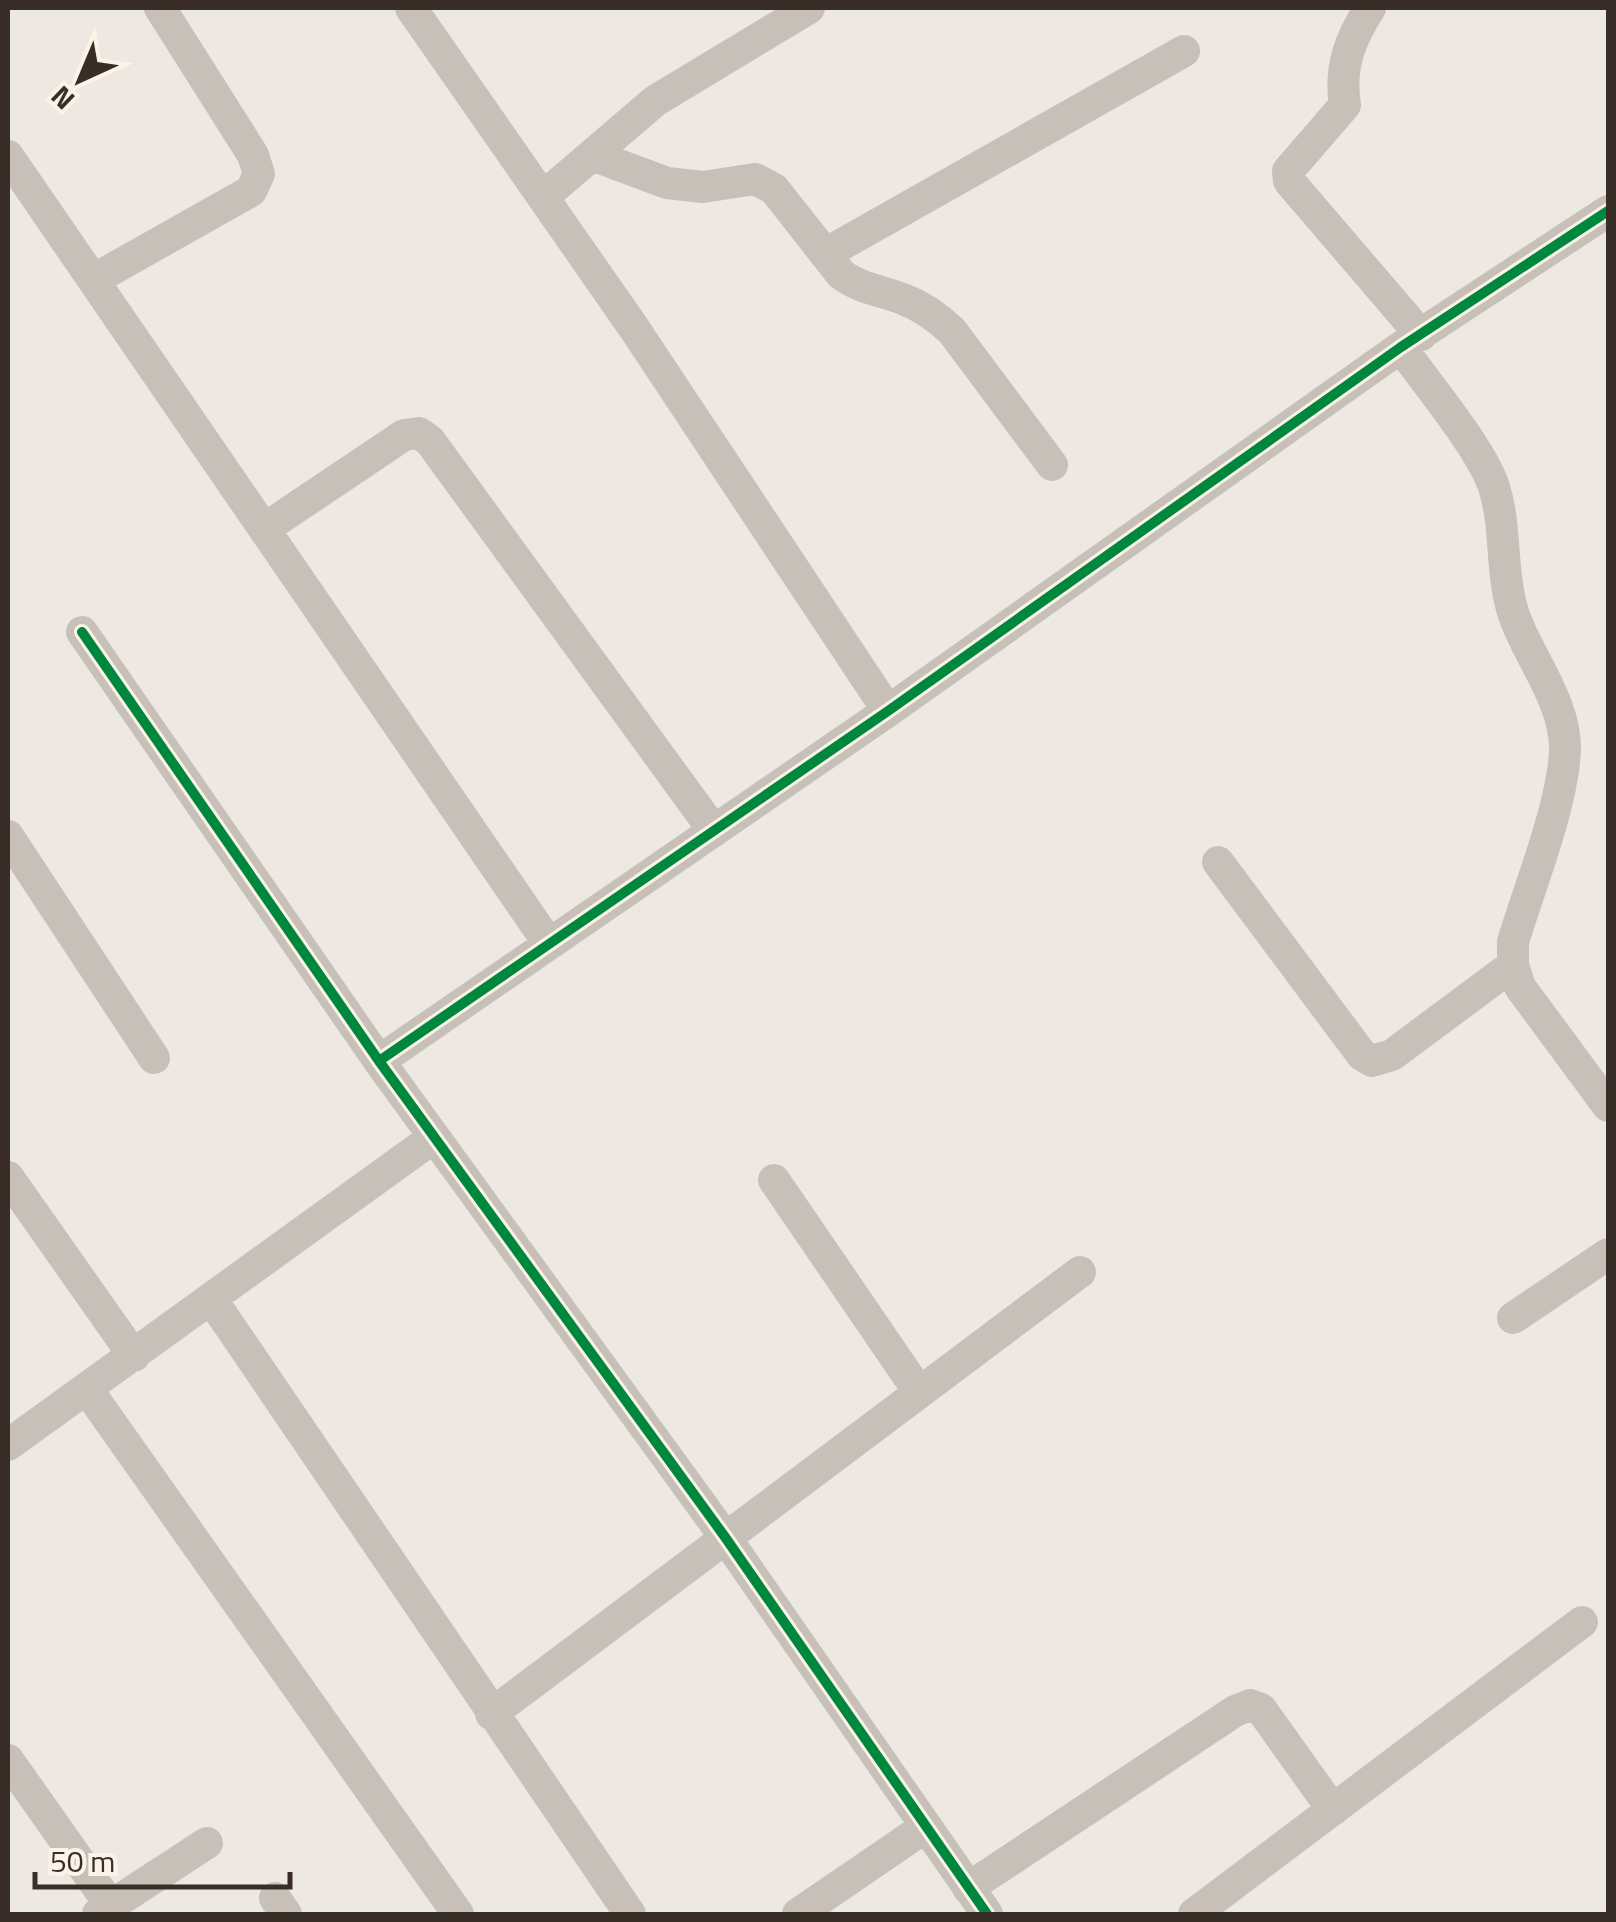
<svg xmlns="http://www.w3.org/2000/svg" width="1616" height="1922" font-family="'Titillium Web',sans-serif">
	<style>
		.lines { fill: none; stroke-linecap: round; stroke-linejoin: round }
		.minor { stroke: #c7c0b9; stroke-width: 32 }
		.cycleway-casing { stroke: #fbf3e8; stroke-width: 16 }
		.cycleway { stroke: #00873e; stroke-width: 10 }
	</style>
	<rect width="100%" height="100%" fill="#ede8e1"/>
	<g class="lines">
		<path class="minor" d="M411,8L634,328L888,711
			M1370,8C1350,39 1339,67 1345,105L1288,171L1289,181L1421,335
			M592,155L667,183L703,187L755,179L774,189L841,274C858,288 882,291 903,299C922,306 937,317 952,331L1052,465
			M8,156L549,944
			M543,197L655,101L809,8
			M825,254L1184,51
			M93,280L251,191L259,174L253,155L160,8
			M1401,347C1426,383 1481,448 1494,487C1508,531 1499,580 1517,623C1533,663 1566,705 1565,750C1563,805 1529,888 1513,942V965L1520,987L1608,1106
			M264,529L404,435L419,433L430,441L714,831
			M82,632L379,1061L725,1537L987,1914
			M8,836L154,1058
			M1218,862L1362,1055L1372,1061L1392,1055L1513,965
			M379,1061L888,711L1401,347L1608,211
			M8,1177L134,1356
			M774,1180L919,1392
			M212,1300L630,1914
			M1513,1318L1608,1254
			M87,1389L458,1914
			M8,1445L433,1138
			M491,1714L1080,1272
			M8,1760L111,1906
			M968,1888L1235,1711L1250,1705L1261,1709L1333,1810
			M275,1898L286,1914
			M98,1914L207,1843
			M798,1914L924,1828
			M1194,1914L1582,1622"/>
		<defs>
			<path id="cycleway" d="M82,632L379,1061L725,1537L987,1914
				M379,1061L888,711L1401,347L1608,211"/>
		</defs>
		<use href="#cycleway" class="cycleway-casing"/>
		<use href="#cycleway" class="cycleway"/>
	</g>
	<rect width="1616" height="1922" fill="none" stroke="#382e27" stroke-width="20"/>
	<g transform="translate(80 80) rotate(224)" stroke="#fbf3e8" stroke-width="8" paint-order="stroke">
	<path d="M0-8L18 38L0 25L-18 38Z" fill="#382e27"/>
	<text y="-15" font-size="28" font-weight="bold" text-anchor="middle" fill="#382e27">N</text>
	</g>
	<path d="M35 1872v15h255v-15" fill="none" stroke="#382e27" stroke-width="5"/>
	<text x="50" y="1872" font-size="30" fill="#382e27" stroke="#fbf3e8" stroke-width="8" paint-order="stroke">50 m</text>
</svg>
